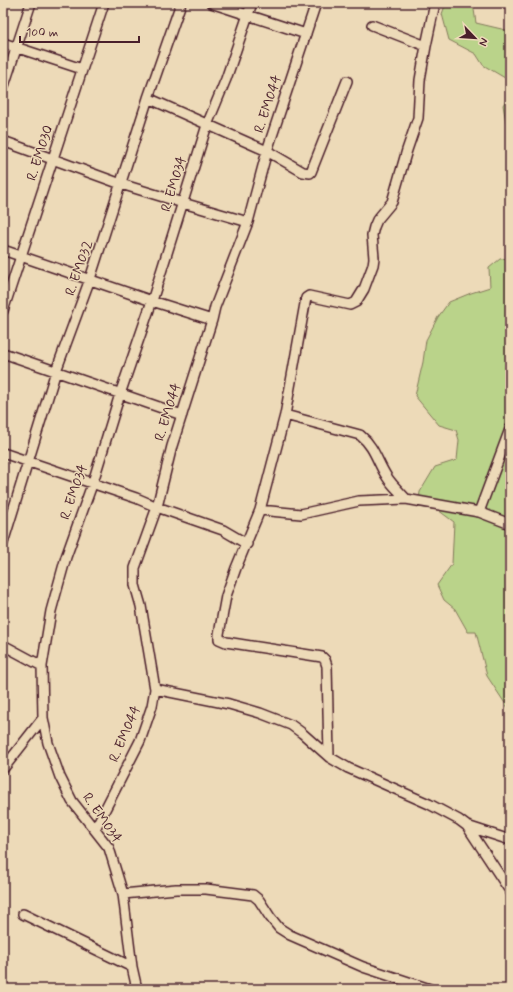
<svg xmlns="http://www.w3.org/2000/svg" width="513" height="992" font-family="Mynerve,sans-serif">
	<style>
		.green { fill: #bad38a; stroke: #82795a }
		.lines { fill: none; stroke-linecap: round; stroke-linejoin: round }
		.minor-casing { stroke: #4a1f2b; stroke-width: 12 }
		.minor { stroke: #eddab8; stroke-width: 9 }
		.labels { text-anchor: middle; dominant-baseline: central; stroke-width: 3; stroke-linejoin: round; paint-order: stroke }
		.street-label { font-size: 14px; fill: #4a1f2b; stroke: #eddab8 }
	</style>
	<rect width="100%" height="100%" fill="#eddab8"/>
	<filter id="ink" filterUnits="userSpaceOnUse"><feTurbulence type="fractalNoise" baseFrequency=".025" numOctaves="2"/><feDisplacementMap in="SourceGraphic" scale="8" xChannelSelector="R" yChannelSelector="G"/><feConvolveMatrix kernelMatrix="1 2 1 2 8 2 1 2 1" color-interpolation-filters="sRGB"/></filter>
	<g filter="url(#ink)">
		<path class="green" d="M446,3H473L476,23L510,31V81L483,65L476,54L449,40L442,14Z
			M510,94V129L506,122L503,105Z
			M510,258V711L487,676L476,632H468L455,609L444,600L437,585L452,564L454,522L438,510L418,507L420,492L435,467L457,460L459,440L456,430L439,425L415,396L423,362L426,340L438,317L449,302L471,293L490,287L489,268L500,259Z"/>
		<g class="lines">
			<defs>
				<path id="minor" d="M211,3L306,34
					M372,25L426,46L435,3
					M3,43L82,69
					M3,89L31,3
					M148,98L267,151L303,172L310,173L311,172L347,81
					M3,141L121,184L183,203L248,222
					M3,250L152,301L212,320
					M3,311L104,3
					M3,353L182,415
					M285,415L360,435C375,447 377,462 387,477C392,485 400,492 406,499
					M3,453L136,498L157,507L223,530L247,544
					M260,510L301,514L359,501L406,499L479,512L510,524
					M479,512L510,429
					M3,543L56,371L90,279L148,98L181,3
					M3,645L42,666
					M155,689L229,704L260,713L291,725L302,733L329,757L348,768L429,804L459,820L467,826L510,891
					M329,757L327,666L325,660L322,657L226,642L219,639V634L226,596L236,568L260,510L285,415L306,298L309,296L350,305L356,302L364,289L373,265L374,258L372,235L374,227L377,220L392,202L407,150L418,118L420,80L426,46
					M3,769L43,718
					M467,826L510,840
					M95,829L140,741L152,706L155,689L141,606L135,585V568L157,507L172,446L212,320L215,307L248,222L267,151L316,3
					M123,894L176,889H206L253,895L259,900L270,917L279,928L290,935L363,967L430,989
					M23,914L132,967
					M137,989L132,967L123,894L109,848L72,801L60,777L48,743L43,718L42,666L51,611L66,557L93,482L120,394L152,301L207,125L226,79L252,3"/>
			</defs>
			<use href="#minor" class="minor-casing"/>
			<use href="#minor" class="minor"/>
		</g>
	</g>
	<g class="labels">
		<g class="street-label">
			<text transform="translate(268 104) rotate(-72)">R. EM044</text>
			<text transform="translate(40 153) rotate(-72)">R. EM030</text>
			<text transform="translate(174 184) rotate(-73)">R. EM034</text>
			<text transform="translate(79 268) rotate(-71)">R. EM032</text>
			<text transform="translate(168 412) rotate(-73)">R. EM044</text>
			<text transform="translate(74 492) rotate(-71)">R. EM034</text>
			<text transform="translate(125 734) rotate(-67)">R. EM044</text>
			<text transform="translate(102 818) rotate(55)">R. EM034</text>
		</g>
	</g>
	<rect width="513" height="992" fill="none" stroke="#eddab8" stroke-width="16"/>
	<rect x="8" y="8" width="497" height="976" fill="none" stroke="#4a1f2b" stroke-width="1.5" filter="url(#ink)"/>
	<g transform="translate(475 38) rotate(115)" stroke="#eddab8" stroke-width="3" paint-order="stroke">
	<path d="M0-3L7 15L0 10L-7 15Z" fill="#4a1f2b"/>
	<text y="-6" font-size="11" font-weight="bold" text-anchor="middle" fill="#4a1f2b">N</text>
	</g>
	<path d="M20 36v6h119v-6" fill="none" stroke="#4a1f2b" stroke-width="2"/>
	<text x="26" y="36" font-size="12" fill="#4a1f2b" stroke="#eddab8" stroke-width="3" paint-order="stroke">100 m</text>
</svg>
